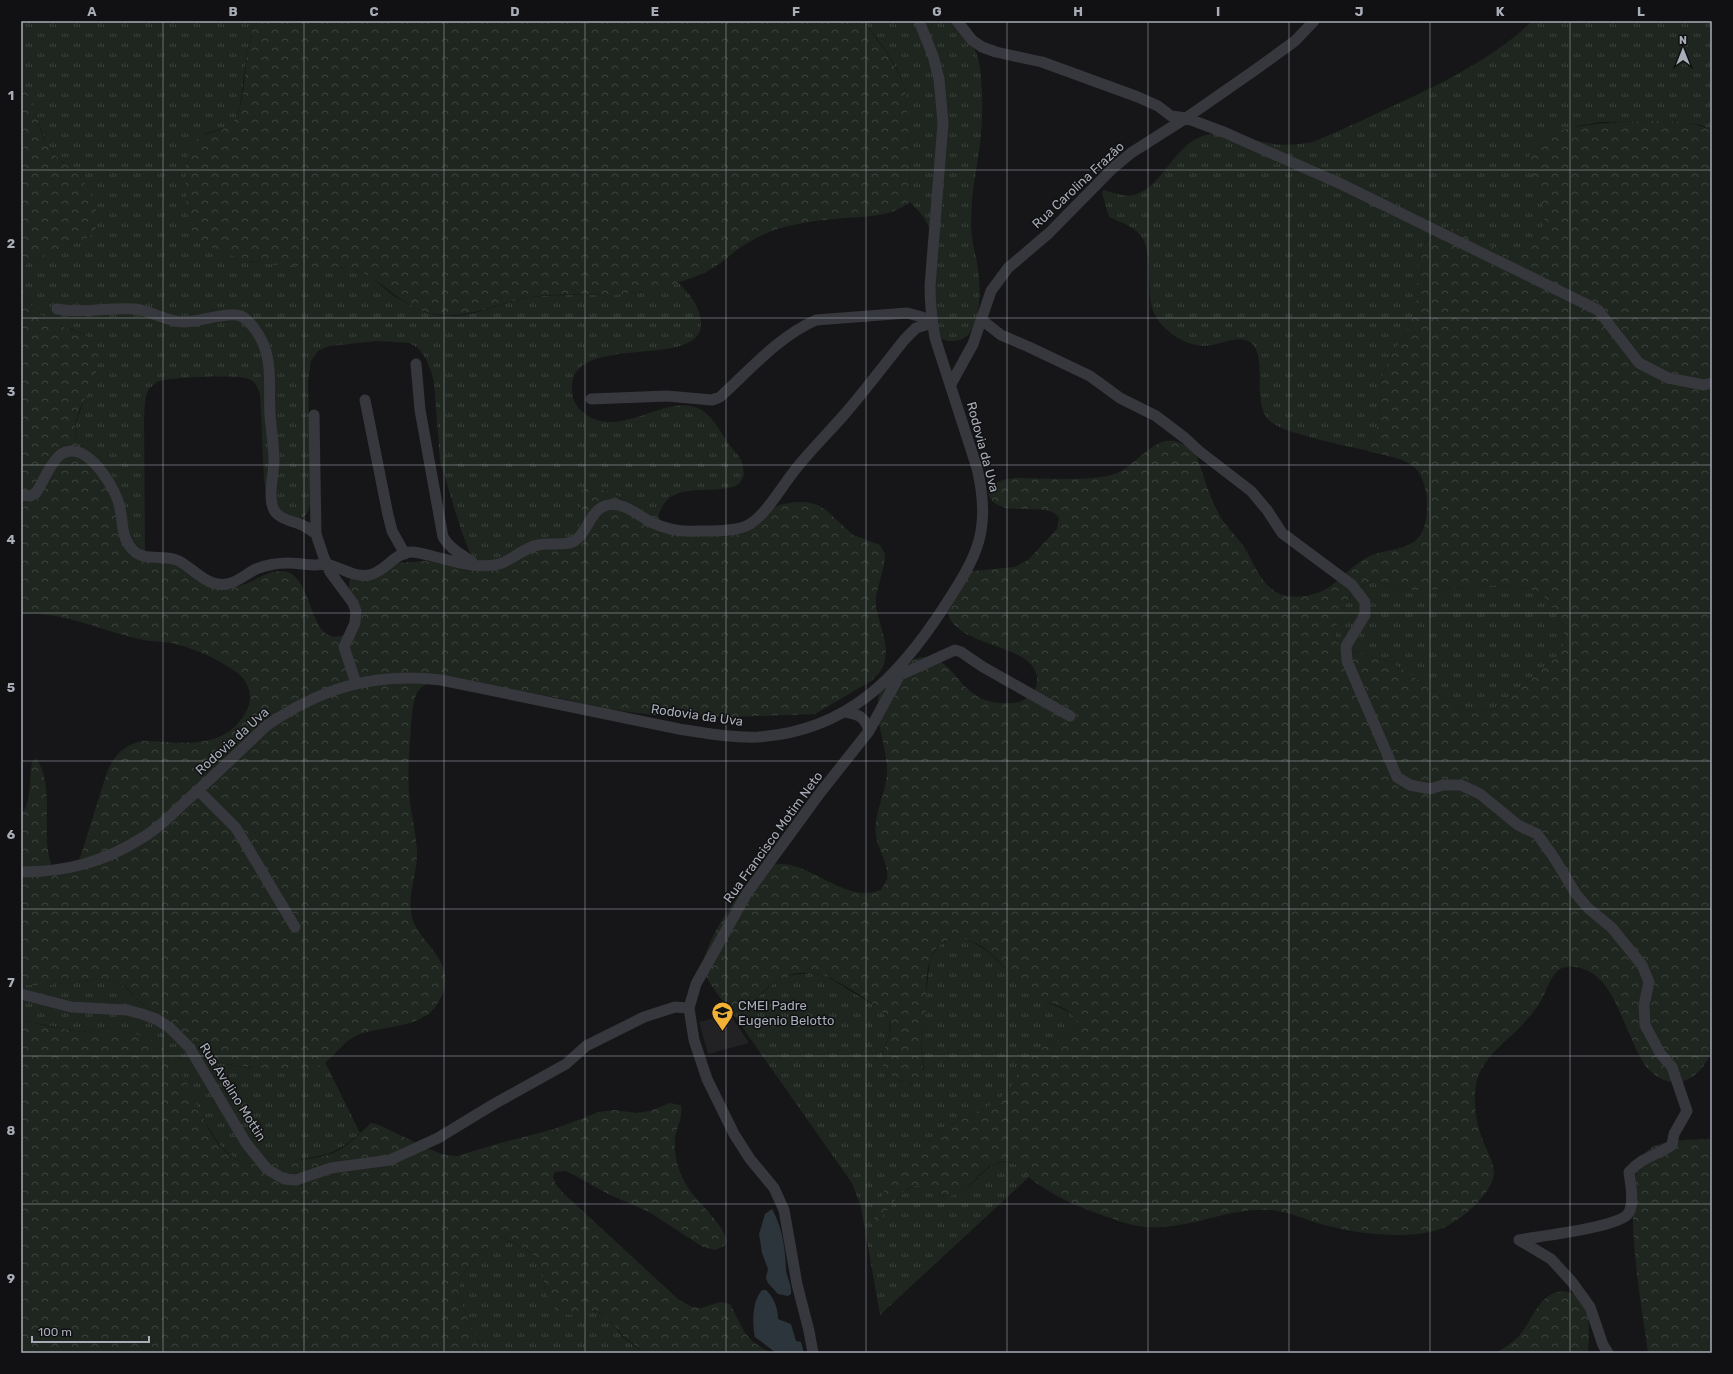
<svg xmlns="http://www.w3.org/2000/svg" width="1733" height="1374" font-family="Rubik,sans-serif">
	<style>
		.built { fill: #222225 }
		.grass { fill: url(#grass-tufts) }
		.forest { fill: url(#forest-crowns); fill-rule: evenodd }
		.water { fill: #2c353c }
		.lines { fill: none; stroke-linecap: round; stroke-linejoin: round }
		.minor { stroke: #37383d; stroke-width: 11 }
		.grid { fill: none; stroke: #a8adb8; stroke-width: 1; stroke-opacity: 0.55 }
		.labels { text-anchor: middle; dominant-baseline: central; stroke-width: 3; stroke-linejoin: round; paint-order: stroke }
		.street-label { font-size: 13px; fill: #a8adb8; stroke: #111113 }
		.poi-label { font-size: 13px; fill: #a8adb8; stroke: #111113; text-anchor: start }
		.neatline { fill: none; stroke: #a8adb8; stroke-width: 1.5 }
		.grid-label { font-size: 13px; text-anchor: middle; font-weight: bold; fill: #a8adb8 }
	</style>
	<defs>
		<pattern id="grass-tufts" width="24" height="20" patternUnits="userSpaceOnUse"><rect width="24" height="20" fill="#1e261f"/><path d="M3 7l-1-3M5 7V3M7 7l1-3M15 17l-1-3M17 17v-4M19 17l1-3" fill="none" stroke="#3c433d"/></pattern>
		<pattern id="forest-crowns" width="20" height="18" patternUnits="userSpaceOnUse"><rect width="20" height="18" fill="#1e261f"/><path d="M2 6a3 3 0 1 1 6 0M12 15a3 3 0 1 1 6 0" fill="none" stroke="#3c433d"/></pattern>
	</defs>
	<rect width="100%" height="100%" fill="#161618"/>
	<path class="built" d="M730,1014L749,1043L708,1054L699,1022Z"/>
	<path class="grass" d="M21,21H254L247,52L240,107L235,119L229,126L205,134L250,262L351,268C376,275 380,288 399,299C409,305 421,311 432,314C468,323 499,301 533,297C566,293 598,297 631,293C647,291 663,286 678,282C689,294 700,305 701,323C702,372 570,330 572,389C572,400 576,407 585,414C617,438 660,400 691,406C710,410 718,428 728,443C732,449 738,454 741,460C743,464 743,470 744,475C743,477 741,481 740,483C736,487 728,488 722,489C696,492 667,484 658,517L608,491L591,487L580,491C579,511 588,516 575,535L476,568L461,530L440,461L434,383L431,371L426,359L418,348L409,343L377,341L330,346L319,350L311,361L308,382L311,500L308,512L299,521L291,522L268,502L264,480L260,393C257,387 255,381 249,379C240,374 166,377 157,382C154,384 149,388 148,391C144,399 145,410 144,418L145,553L130,538L77,443L75,428L77,419L97,368L86,335L57,324L45,318L35,310L23,294L21,285V272L28,262L91,236L79,176L55,155L47,145L28,93L21,85Z
		M863,21H960C967,36 978,50 980,68C983,89 983,122 980,143C978,164 973,183 972,203C971,214 971,225 972,237C973,248 977,258 978,269C981,287 982,335 959,340C950,342 944,341 936,336L931,235C928,220 920,212 910,202C910,177 909,151 908,126C907,112 907,99 904,86C896,61 879,41 863,21Z
		M1532,21H1712V131L1701,125L1674,121L1600,122L1576,126L1542,201C1544,209 1545,217 1544,225C1542,238 1524,252 1510,252C1484,252 1458,213 1429,238C1415,249 1419,286 1417,302C1414,328 1393,347 1384,371C1379,385 1381,403 1379,419C1378,430 1371,440 1366,450C1346,446 1286,434 1271,422C1249,404 1271,352 1248,341C1237,335 1216,346 1204,346C1186,346 1165,332 1156,317C1143,295 1156,253 1140,235C1133,226 1120,222 1109,217L1102,192L1104,190C1114,193 1124,197 1134,195C1161,188 1173,148 1200,137C1224,127 1250,141 1274,144C1288,146 1300,144 1313,142C1342,130 1369,117 1397,104C1444,82 1494,58 1532,21Z
		M1378,582C1393,586 1408,591 1423,590C1454,590 1518,576 1543,596C1551,603 1555,612 1560,621C1567,636 1566,645 1556,657L1494,709L1478,711L1464,710L1452,704L1401,668L1386,660L1346,650L1338,644L1334,632C1340,616 1348,591 1366,584C1369,582 1374,582 1378,582Z
		M958,938L973,942L990,953L1030,994L1071,1013L1078,1022L1075,1030L1065,1037L1035,1051L1021,1066L1012,1086L997,1102L943,1128L927,1144L876,1206L873,1216L877,1220C891,1211 903,1181 923,1186C930,1188 937,1193 943,1196C950,1193 960,1192 967,1188C980,1179 987,1163 1004,1162C1016,1161 1022,1168 1029,1177L880,1315L861,1207L852,1183L733,1014L750,1004L774,983L784,976L810,973L826,976L880,1009L889,1020L890,1033L882,1054L888,1073L901,1082L912,1084L924,1069L921,1039L930,961C938,945 941,942 958,938Z
		M100,979L112,981L125,987L143,1005L180,1030L206,1055L219,1063L250,1068L314,1067L325,1062L360,1133C338,1153 327,1155 298,1160C280,1163 260,1167 243,1162C238,1160 231,1156 227,1152C216,1143 211,1129 202,1118C181,1089 158,1062 136,1034L76,1031L21,1020V985H49Z
		M500,1236L530,1252L536,1258L542,1270L545,1290L564,1314C575,1315 588,1309 598,1312C609,1315 615,1328 622,1336C629,1342 637,1348 645,1353H484C475,1329 449,1296 465,1271C474,1258 489,1247 500,1236Z"/>
	<path class="forest" d="M254,21H863C878,41 893,59 903,83C907,95 907,110 908,123C909,149 910,175 910,202C888,219 861,216 835,219C817,220 799,223 781,228C766,232 751,240 738,249C728,257 718,266 706,272C677,285 642,293 610,295C584,295 557,293 531,297C498,302 469,320 434,314C399,308 383,277 351,268C306,265 259,270 217,250C208,246 198,240 193,232C187,220 187,209 186,196C186,181 183,159 192,145C202,130 227,133 235,119C244,106 245,70 247,54C249,43 252,32 254,21Z
		M21,85C38,103 36,126 48,146C56,159 69,166 79,176C91,190 106,221 91,236L28,262L21,272Z
		M1653,121C1674,121 1692,121 1712,131V1050C1699,1084 1668,1095 1644,1064C1639,1055 1634,1045 1630,1035C1618,1010 1608,972 1576,967C1571,966 1564,967 1560,969C1550,976 1546,992 1541,1001C1536,1009 1530,1016 1524,1023C1507,1042 1480,1058 1476,1085C1473,1102 1476,1122 1482,1138C1486,1150 1497,1166 1493,1179C1486,1200 1455,1226 1434,1231C1405,1239 1357,1234 1328,1226C1309,1221 1290,1212 1271,1210C1220,1206 1175,1240 1122,1222C1092,1212 1055,1199 1030,1178C1024,1173 1020,1163 1010,1162C984,1157 974,1191 952,1196C937,1199 927,1182 911,1187C896,1193 890,1212 877,1221L873,1217L876,1206L887,1186L902,1165L927,1144L943,1128L997,1102L1012,1086L1021,1066L1028,1057L1035,1051L1065,1037L1075,1030L1078,1022C1075,1019 1073,1014 1070,1012C1055,1001 1037,1003 1022,988C1004,968 981,932 950,940C940,942 933,951 930,961C925,975 927,991 926,1006C926,1017 921,1027 921,1039C921,1055 925,1064 921,1081C911,1085 904,1084 895,1078C864,1057 900,1040 888,1019C881,1006 840,982 826,976C814,972 796,971 784,977C771,982 762,994 751,1003C746,1007 739,1010 733,1014C724,1001 706,983 704,968C700,945 751,870 772,865C807,856 843,905 881,890C883,886 886,882 887,879C890,865 877,849 876,835C873,814 886,794 887,773C888,747 873,720 879,695C883,684 894,676 903,668C911,660 920,655 932,658C958,665 961,701 1001,703C1008,703 1015,704 1022,701C1028,698 1036,691 1037,683C1041,645 967,649 950,619C948,615 947,609 946,604L961,577L973,571L1015,567L1028,560L1057,529L1059,518C1057,516 1055,513 1052,512C1033,504 996,518 988,493C996,480 1003,479 1019,478C1044,478 1096,482 1117,473C1134,466 1149,444 1166,441C1178,439 1190,447 1197,457C1204,477 1210,499 1220,516C1227,528 1237,536 1244,547C1253,561 1259,580 1273,590C1283,598 1302,598 1314,594C1335,589 1348,567 1368,557C1383,549 1403,551 1416,540C1433,526 1430,474 1410,464C1398,457 1383,455 1370,452L1366,450C1371,440 1378,430 1379,419C1381,403 1379,386 1384,371C1391,351 1407,335 1414,315C1423,287 1406,241 1444,230C1470,222 1489,259 1520,249C1526,247 1531,244 1535,240C1563,210 1517,175 1532,148C1546,122 1626,122 1653,121ZM1378,582C1393,586 1408,591 1423,590C1454,590 1518,576 1543,596C1551,603 1555,612 1560,621C1567,636 1566,645 1556,657L1494,709L1478,711L1464,710L1452,704L1401,668L1386,660L1346,650L1338,644L1334,632C1340,616 1348,591 1365,584C1369,582 1374,582 1378,582Z
		M21,285C28,311 50,322 74,331C81,333 90,336 94,343C110,371 77,400 75,427C74,450 94,466 105,485C112,497 116,512 122,524C126,534 133,541 139,549L230,586C234,586 238,586 242,585C255,581 268,570 283,571C316,574 306,652 347,634C354,616 346,598 350,579L361,573L400,563L423,561L448,562L476,568L575,535C588,516 579,511 580,491L591,487L608,491L658,517L663,523L675,531L729,529L779,505L795,502H806L818,505L826,510L853,535L880,545L885,554L884,566L876,595V607L885,642L886,653L884,664L880,672L871,681L815,714L731,717L652,715L608,709L564,699L531,693L436,681C429,683 423,685 418,691C412,701 412,716 411,727C409,752 407,777 410,802C412,818 416,834 417,850C418,872 408,891 411,913C416,945 463,960 438,1003C423,1029 383,1025 358,1035C345,1040 337,1053 326,1062C316,1069 301,1072 289,1073L219,1063L206,1055L180,1030L143,1005L126,987L112,981L100,979L49,985H21V814C32,804 29,777 32,762L36,758C57,790 39,833 52,866H76L82,852L107,772C114,756 123,745 142,741C175,741 215,751 239,722C244,716 249,708 250,700C251,689 245,678 236,672C220,660 198,650 179,645C166,641 152,642 139,639C99,630 63,611 21,614Z
		M21,1020C39,1024 56,1028 75,1031C101,1034 131,1027 155,1042C195,1067 199,1148 243,1162C256,1166 272,1164 285,1162C301,1159 318,1159 333,1153C348,1147 360,1133 371,1123L379,1125L429,1149L445,1155L457,1156L500,1143L554,1129L599,1112L615,1110L636,1113L650,1111L670,1103L681,1105C683,1118 677,1126 675,1138C674,1150 676,1162 680,1172C690,1200 719,1215 727,1241L724,1246L715,1250L703,1247L649,1212L608,1194L574,1175L565,1171L555,1172L553,1176L555,1183L563,1193L678,1299L692,1307L701,1308L720,1302L730,1304L745,1333L753,1342L770,1353H645L623,1336L609,1319L600,1312L592,1311L574,1315L564,1314L558,1312L550,1304L545,1290L542,1270L536,1258L530,1252L501,1236C489,1247 474,1258 465,1271C449,1296 475,1329 484,1353H21Z
		M1712,1139V1353H1648C1643,1311 1617,1181 1647,1151C1661,1138 1694,1140 1712,1139Z
		M1562,1291C1566,1292 1571,1292 1574,1294C1593,1307 1589,1334 1588,1353H1497C1504,1348 1513,1342 1519,1336C1534,1319 1537,1295 1562,1291Z"/>
	<path class="water" d="M772,1209C783,1229 785,1248 786,1270C787,1278 792,1285 791,1294L788,1296L778,1294L768,1283L766,1278L768,1269L762,1253L759,1234L765,1214Z
		M762,1290H766C774,1298 778,1308 778,1319L791,1324L796,1341L801,1342L804,1353H776L755,1337C752,1324 752,1301 762,1290Z"/>
	<g class="lines">
		<path class="minor" d="M957,21L972,40L982,47L996,52L1042,62L1138,97L1158,106L1171,116L1186,118L1226,133L1341,184L1598,310L1639,363L1668,378L1704,385L1712,383
			M57,309C83,314 108,307 135,309C152,311 167,322 184,322C199,322 228,311 241,316C245,318 251,324 254,328C275,355 268,383 270,415C271,430 274,445 274,460C274,475 266,501 276,513C283,521 295,521 304,526C308,528 312,531 316,534
			M982,320L1001,335L1029,347L1090,376L1120,398L1156,416L1185,438L1199,451L1251,491L1267,510L1282,533L1352,585L1365,602V615L1346,646L1347,661L1397,777L1410,785L1430,789L1443,785H1461L1480,794L1518,825L1537,834L1553,856L1576,894L1588,908L1612,928L1642,965L1649,982L1644,1005L1645,1025L1660,1053L1672,1067L1687,1111L1674,1134L1672,1145C1656,1156 1642,1157 1629,1172C1630,1183 1636,1206 1627,1215C1613,1228 1541,1236 1519,1240
			M416,364L420,410L443,537C450,549 461,554 472,562
			M951,384L973,344L991,291L1008,268L1049,233L1113,168L1131,153L1186,118L1255,70L1295,41L1314,21
			M591,399L667,396L712,400L720,397C750,370 779,336 816,320L907,313L922,317L932,323
			M365,400L388,515L392,531L405,554
			M314,415L316,534L323,555L330,572L353,603L356,611L355,623L344,647L356,683
			M21,495L30,496L36,493C44,481 49,465 59,456C83,436 110,481 117,498C125,517 118,534 133,550C145,563 164,553 179,561C194,569 208,588 227,584C238,582 246,574 256,569C266,565 278,563 288,563C297,563 307,565 316,565C319,565 323,564 327,564C340,567 355,578 369,575C385,572 395,552 412,552C417,552 423,554 428,555C450,560 476,570 499,564C513,560 523,548 538,545C549,542 566,547 576,540C589,530 590,509 608,505C623,501 640,517 653,523C666,529 681,532 696,531C710,531 738,532 750,524C767,514 785,481 799,465C813,448 828,433 843,416C865,391 884,365 905,339L916,328L932,323
			M900,675L955,650L961,652L983,667L1070,716
			M844,712C859,714 865,717 869,731
			M198,790L236,828L295,927
			M21,872C66,872 104,862 142,838C158,829 171,815 184,803C212,778 239,752 266,726C321,688 374,672 441,680L679,729C704,733 732,738 758,737C847,731 898,678 944,607C977,556 992,531 977,468L935,338C932,321 930,304 930,286L943,123L939,79L933,56L919,21
			M21,994L71,1007L127,1010L142,1014L156,1019L169,1027L189,1047L246,1143L267,1169L284,1179L296,1180L331,1168L390,1160L438,1138L494,1104L566,1064L586,1046L644,1017L675,1007L689,1008
			M1519,1240L1551,1259L1572,1282L1590,1307L1603,1345L1608,1353
			M813,1353L809,1331L797,1284L784,1210L774,1188L750,1159L734,1134L707,1079L694,1040L689,1008L696,984L747,893L820,793L869,731L903,669"/>
	</g>
	<path class="grid" d="M163,21V1353M304,21V1353M444,21V1353M585,21V1353M726,21V1353M866,21V1353M1007,21V1353M1148,21V1353M1289,21V1353M1430,21V1353M1570,21V1353M21,170H1712M21,318H1712M21,465H1712M21,613H1712M21,761H1712M21,909H1712M21,1056H1712M21,1204H1712"/>
	<defs>
		<symbol id="school-pin" viewBox="-11 -11 22 30"><path d="M0 17L-7.5 6A9.5 9.5 0 1 1 7.5 6Z" fill="#f2b134" stroke="#111113"/><path d="M0-5L7-2L0 1L-7-2ZM-4 1L0 2.5L4 1V4Q0 6-4 4Z" fill="#111"/></symbol>
	</defs>
	<g fill-rule="evenodd">
		<use href="#school-pin" x="710" y="1000" width="25" height="34"/>
	</g>
	<g class="labels">
		<g class="street-label">
			<text transform="translate(1078 185) rotate(-43)">Rua Carolina Frazão</text>
			<text transform="translate(983 447) rotate(75)">Rodovia da Uva</text>
			<text transform="translate(697 715) rotate(8)">Rodovia da Uva</text>
			<text transform="translate(232 741) rotate(-42)">Rodovia da Uva</text>
			<text transform="translate(773 837) rotate(-54)">Rua Francisco Motim Neto</text>
			<text transform="translate(233 1092) rotate(58)">Rua Avelino Mottin</text>
		</g>
		<g class="poi-label">
			<text x="738" y="1005">CMEI Padre<tspan x="738" dy="15">Eugenio Belotto</tspan></text>
		</g>
	</g>
	<rect width="1733" height="1374" fill="none" stroke="#111113" stroke-width="44"/>
	<g transform="translate(1683 50)" stroke="#111113" stroke-width="3" paint-order="stroke">
	<path d="M0-3L7 15L0 10L-7 15Z" fill="#a8adb8"/>
	<text y="-6" font-size="11" font-weight="bold" text-anchor="middle" fill="#a8adb8">N</text>
	</g>
	<path d="M32 1336v6h117v-6" fill="none" stroke="#a8adb8" stroke-width="2"/>
	<text x="38" y="1336" font-size="12" fill="#a8adb8" stroke="#111113" stroke-width="3" paint-order="stroke">100 m</text>
	<rect x="22" y="22" width="1689" height="1330" class="neatline"/>
	<g class="grid-label">
		<text x="92" y="16">A</text>
		<text x="233" y="16">B</text>
		<text x="374" y="16">C</text>
		<text x="515" y="16">D</text>
		<text x="655" y="16">E</text>
		<text x="796" y="16">F</text>
		<text x="937" y="16">G</text>
		<text x="1078" y="16">H</text>
		<text x="1218" y="16">I</text>
		<text x="1359" y="16">J</text>
		<text x="1500" y="16">K</text>
		<text x="1641" y="16">L</text>
		<text x="11" y="100">1</text>
		<text x="11" y="248">2</text>
		<text x="11" y="396">3</text>
		<text x="11" y="544">4</text>
		<text x="11" y="692">5</text>
		<text x="11" y="839">6</text>
		<text x="11" y="987">7</text>
		<text x="11" y="1135">8</text>
		<text x="11" y="1283">9</text>
	</g>
</svg>
